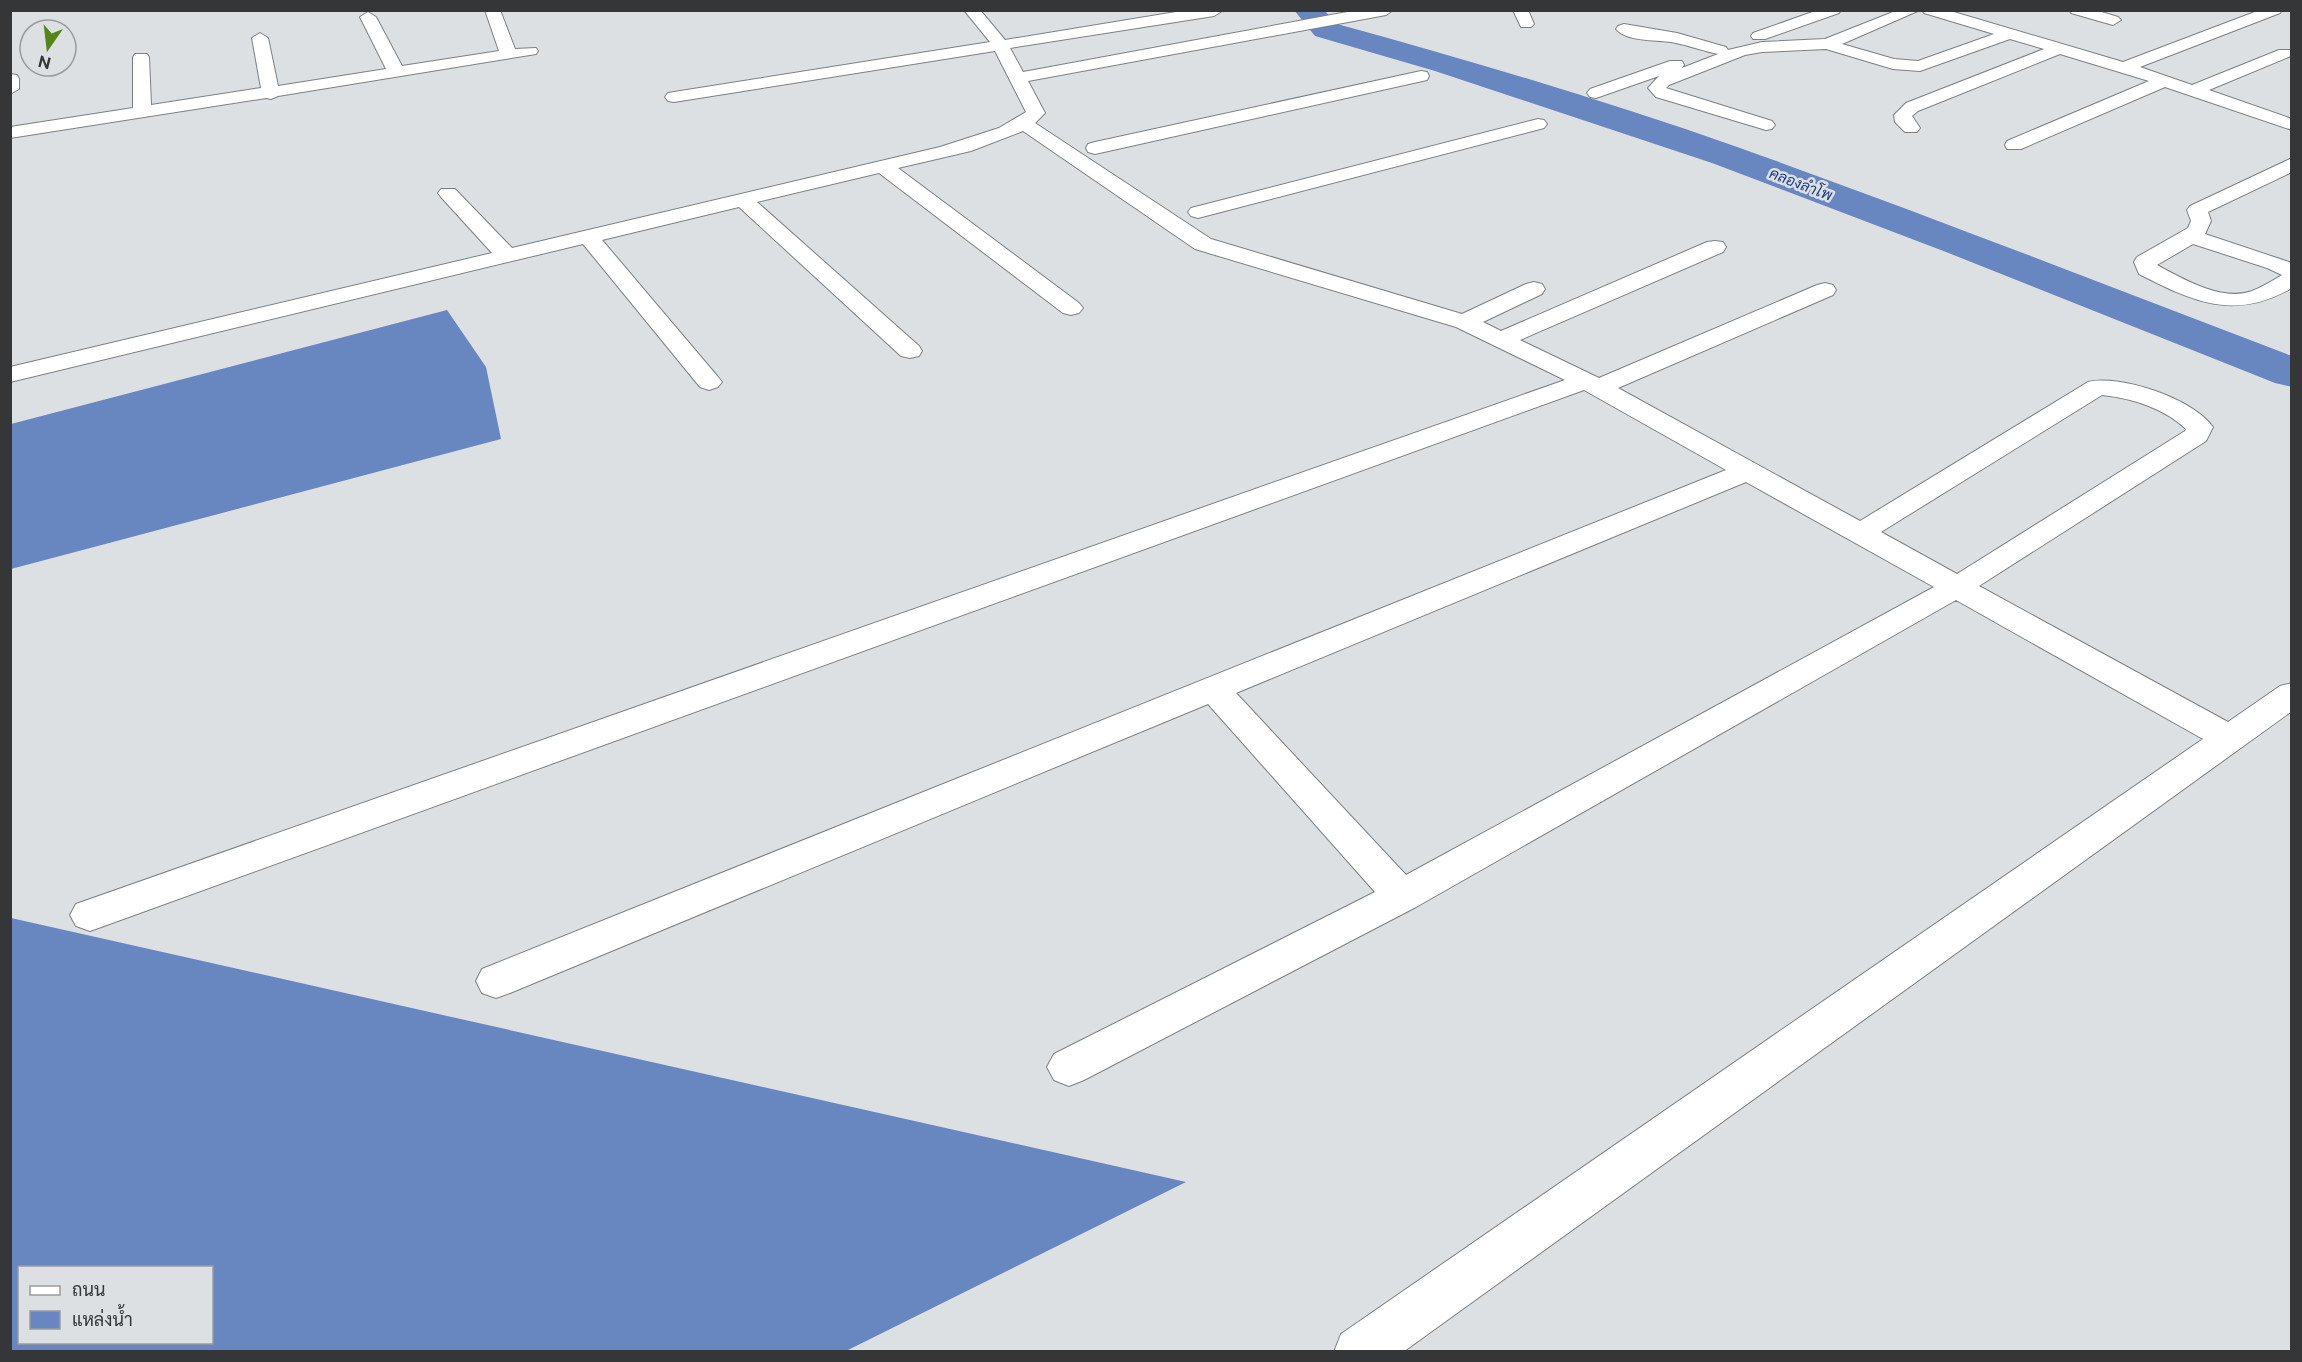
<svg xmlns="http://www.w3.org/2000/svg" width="2302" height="1362" font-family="'Public Sans',Sarabun,sans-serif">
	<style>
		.water { fill: #6886c0; fill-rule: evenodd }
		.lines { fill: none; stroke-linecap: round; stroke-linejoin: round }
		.river { fill: #6886c0; fill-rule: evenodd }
		.minor-casing { stroke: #7c8083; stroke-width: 2 }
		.minor { fill: #fff; fill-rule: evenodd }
		.labels { text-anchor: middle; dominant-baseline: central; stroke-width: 5; stroke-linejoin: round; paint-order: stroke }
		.far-water-label { font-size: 15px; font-style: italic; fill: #1c3b82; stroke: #dce0e3 }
	</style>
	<rect width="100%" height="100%" fill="#dce0e3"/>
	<path class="water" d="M447,310L486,367L501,439L11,569V424Z
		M11,918L1186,1182L846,1351H11ZM20,1268H212V1342H20Z"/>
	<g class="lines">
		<path class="river" d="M1294,10H1324L1337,24C1472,61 1607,101 1740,148C1925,214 2108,286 2292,356V387L2275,383L1946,252L1712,163L1435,71L1315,36Z"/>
		<defs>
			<path id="minor" d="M485,10H500L515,49L536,48L538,51L536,54L278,96L271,99L266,98L10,138V127L133,108V57L135,54H147L149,57L151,105L261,88L252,38L260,33L268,38L278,86L386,69L360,17L368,12L376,17L402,66L499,51Z
				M964,10H980L1005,40L1188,10L1222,11L1214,16L1010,48L1023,72L1358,10H1393L1386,15L1028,81L1045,113L1035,123L1211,239L1462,314L1526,284L1534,282L1542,284L1545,289L1542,294L1483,322L1501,331L1707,242L1715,241L1723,242L1726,247L1723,252L1520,340L1599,378L1817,285L1825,283L1833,285L1836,290L1833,295L1618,388L1860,521L2088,382C2120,374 2194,399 2213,427L2206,441L1979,586L2228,722L2280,686L2292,683V711L1403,1352H1334L1341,1334L2203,739L1956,600L1416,907L1084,1080L1069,1086L1054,1080L1047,1067L1054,1054L1375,892L1208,704L510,993L496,998L482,993L476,981L482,969L1726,470L1584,390L104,926L90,931L76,926L70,915L76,904L1565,380L1456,327L1195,249L1023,131L971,151L898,168L1079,303L1083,308L1079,313L1071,315L1063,313L879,173L757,202L919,346L922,351L919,356L910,358L901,356L739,207L602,240L718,377L722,382L718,387L709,390L700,387L583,244L10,382V367L492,253L441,197L438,193L441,189H455L512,248L940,147L999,128L1026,112L995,51L674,102L668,101L665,97L668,93L674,92L990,42ZM2102,395C2131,398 2164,408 2186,429L2185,431L1957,574L1881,532ZM1746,482L1934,587L1406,875L1236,693Z
				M1513,10H1528L1534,24L1531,27H1521Z
				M1818,10H1841L1839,13L1765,39H1753L1751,36L1753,33Z
				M1898,10H1920L1842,44L1894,59L1918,61L1994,34L1924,13L1922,10H1947L2123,62L2260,10H2282L2280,13L2140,67L2192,85L2279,50H2291V56L2209,90L2292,119V130L2165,87L2021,149H2007L2005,145L2007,141L2149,81L2060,54L1918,111L1912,116L1920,128L1917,132H1905L1895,122L1894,115L1906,103L2044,49L2010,39L1920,71L1893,69L1826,49L1762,52L1745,55L1669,85L1666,88L1772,121L1775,125L1772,129L1766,130L1656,97L1648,88L1659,76L1596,98L1590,97L1587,93L1590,89L1670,61H1682L1684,65L1682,68L1718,54C1704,51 1690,46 1676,43C1659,39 1628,43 1616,29L1618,26L1624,24L1677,33L1726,47L1728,50L1762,42L1825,39Z
				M2069,10H2095L2118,17L2121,20L2113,25L2071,13Z
				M1421,71L1427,72L1429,76L1427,80L1095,154L1088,152L1086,148L1088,144L1095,142Z
				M10,74L17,75L19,79V89L10,94Z
				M1538,119L1544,120L1547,124L1544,128L1198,218L1191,216L1188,212L1191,208Z
				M2292,158V172L2208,212L2211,221L2205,234L2292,263V288C2234,321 2194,302 2139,274L2134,262L2137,257L2188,228L2191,221L2187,210L2190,206ZM2193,244L2267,268L2282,275C2272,281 2262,287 2252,291C2222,302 2183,279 2157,265Z"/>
		</defs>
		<use href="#minor" class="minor-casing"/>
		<use href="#minor" class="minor"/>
	</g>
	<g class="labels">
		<g class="far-water-label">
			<text transform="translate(1801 184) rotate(21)">คลองลำโพ</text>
		</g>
	</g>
	<rect width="2302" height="1362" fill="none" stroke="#343637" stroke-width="24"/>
	<rect x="18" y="1266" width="195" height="78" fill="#dce0e3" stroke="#999c9e" stroke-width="1.5"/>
	<rect x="30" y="1286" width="30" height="9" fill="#ffffff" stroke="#999c9e" stroke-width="1.5"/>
	<text x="72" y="1296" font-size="18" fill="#343637">ถนน</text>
	<rect x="30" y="1311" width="30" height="18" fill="#6886c0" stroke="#999c9e" stroke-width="1.5"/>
	<text x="72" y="1326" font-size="18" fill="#343637">แหล่งน้ำ</text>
	<g transform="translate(48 48) rotate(194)"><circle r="28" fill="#dce0e3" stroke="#999c9e" stroke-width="1.5"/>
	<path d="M0-4.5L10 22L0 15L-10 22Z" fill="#548518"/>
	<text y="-9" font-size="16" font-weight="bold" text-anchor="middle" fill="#343637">N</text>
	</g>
</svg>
